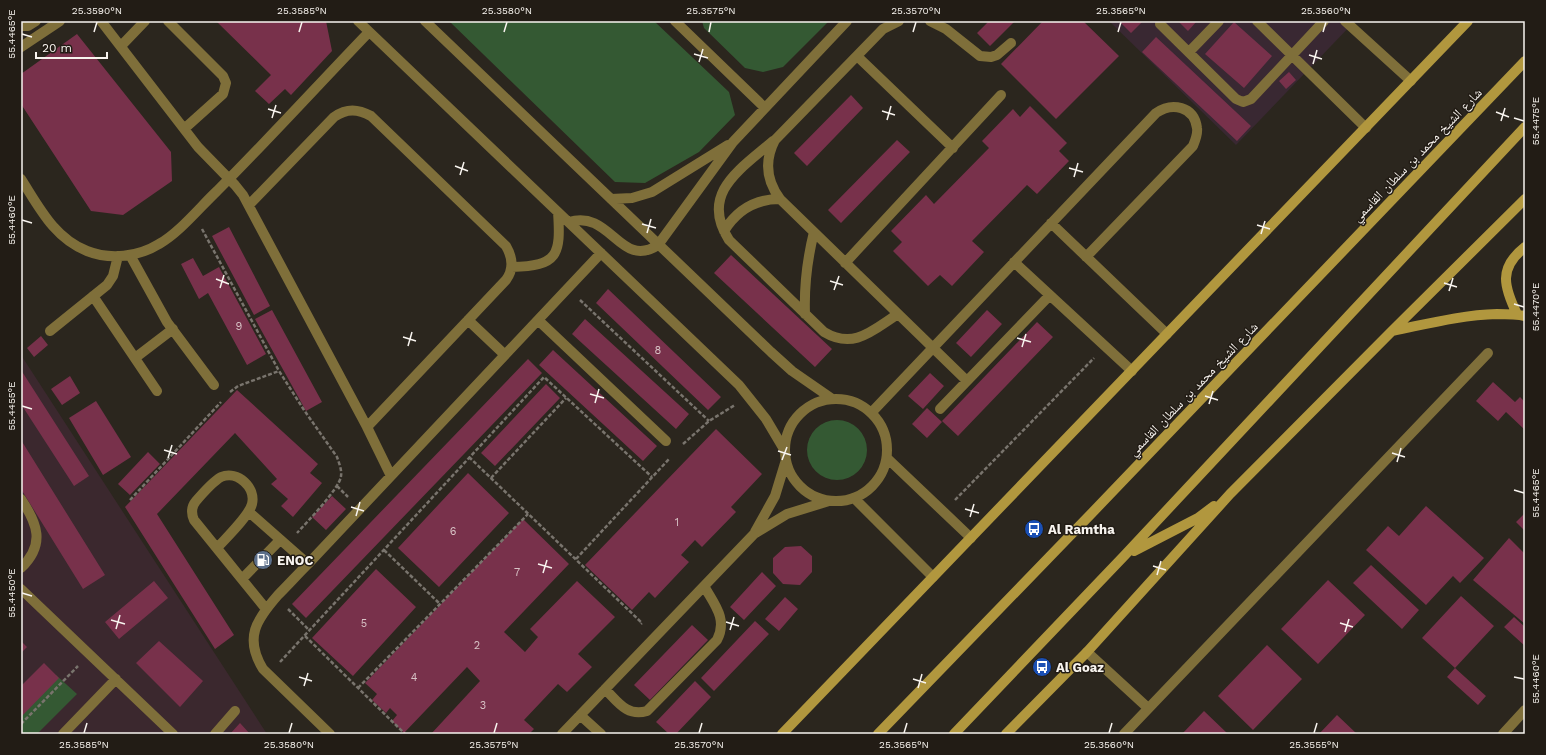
<svg xmlns="http://www.w3.org/2000/svg" width="1546" height="755" font-family="'Work Sans','Noto Naskh Arabic',sans-serif">
	<style>
		.commercial { fill: #3b282e }
		.industrial { fill: #392832 }
		.green { fill: #345933 }
		.building { fill: #78314b }
		.lines { fill: none; stroke-linecap: round; stroke-linejoin: round }
		.path { stroke: #79746d; stroke-width: 2.5; stroke-dasharray: 4 2; stroke-linecap: butt }
		.lane { stroke: #7f6f3a; stroke-width: 10 }
		.street { stroke: #7f6f3a; stroke-width: 10 }
		.secondary { stroke: #b1973e; stroke-width: 10 }
		.ticks { fill: none; stroke: #f8f4ef; stroke-width: 1.5 }
		.labels { text-anchor: middle; dominant-baseline: central; stroke-width: 3; stroke-linejoin: round; paint-order: stroke }
		.number-label { font-size: 11px; fill: #d8c3c6 }
		.street-label { font-size: 13px; fill: #f8f4ef; stroke: #221c15 }
		.poi-label { font-size: 13px; font-weight: bold; fill: #f8f4ef; stroke: #221c15; text-anchor: start }
		.neatline { fill: none; stroke: #f8f4ef; stroke-width: 1.5 }
		.ticks-label { font-size: 10px; text-anchor: middle; fill: #f8f4ef }
	</style>
	<rect width="100%" height="100%" fill="#2b261e"/>
	<path class="commercial" d="M21,355L267,734H21Z"/>
	<path class="industrial" d="M1109,21H1355L1236,145Z"/>
	<path class="green" d="M449,21H654L729,92L735,115L699,152L645,183L615,182Z
		M702,21H829L783,67L763,72L745,68L704,28Z
		M807 450a30 30 0 1 1 60 0a30 30 0 1 1-60 0Z
		M56,675L77,694L37,734H21V713Z"/>
	<path class="building" d="M216,21H326L332,51L291,95L285,89L269,104L255,91L271,75Z
		M989,21H1015L990,46L977,33Z
		M1043,21H1083L1119,56L1056,119L1001,64Z
		M1119,21H1143L1131,33Z
		M1178,21H1197L1188,31Z
		M1234,22L1272,56L1244,88L1205,54Z
		M77,34L171,152L172,181L123,215L91,211L21,104V74Z
		M1156,37L1251,126L1237,141L1142,52Z
		M1289,72L1296,80L1286,89L1279,81Z
		M851,95L863,108L807,166L794,153Z
		M1030,106L1067,143L1059,151L1069,161L1037,194L1027,185L972,241L984,252L952,286L940,275L928,286L893,251L902,242L891,231L926,195L934,204L989,148L982,141L1013,109L1020,117Z
		M897,140L910,152L841,223L828,210Z
		M229,227L270,306L254,315L212,236Z
		M731,255L832,349L815,367L714,273Z
		M193,258L203,276L219,267L266,354L247,365L208,293L199,299L181,264Z
		M608,289L721,397L708,410L596,303Z
		M272,310L322,402L306,411L255,319Z
		M987,310L1002,324L971,357L956,343Z
		M585,319L689,414L676,429L572,334Z
		M1037,322L1053,337L958,436L942,421Z
		M41,336L48,345L34,357L27,348Z
		M553,350L657,446L643,461L539,365Z
		M528,359L542,373L306,618L292,604Z
		M21,370L89,476L74,486L21,404Z
		M930,373L944,386L923,409L908,396Z
		M70,376L80,393L62,405L51,389Z
		M1493,382L1515,402L1520,397L1525,402V430L1506,412L1498,421L1476,401Z
		M546,384L560,398L495,466L481,453Z
		M237,390L318,464L310,473L322,483L293,517L281,506L288,499L271,484L277,479L235,433L157,514L234,635L215,649L125,507Z
		M96,401L131,457L103,475L69,418Z
		M927,408L942,422L927,438L912,424Z
		M716,429L762,474L731,507L736,512L702,547L695,540L681,555L689,562L655,598L649,592L632,610L585,565Z
		M21,440L105,575L83,589L21,489Z
		M148,452L160,464L130,495L118,484Z
		M468,473L509,513L439,587L398,548Z
		M332,496L346,509L326,530L312,517Z
		M1426,506L1484,558L1460,583L1453,576L1426,605L1366,550L1388,526L1399,536Z
		M1525,513V531L1516,522Z
		M523,519L569,564L504,632L525,652L538,637L530,629L577,581L615,617L578,654L592,667L567,692L558,684L524,720L534,729L529,734H431L480,681L467,667L404,733L392,721L397,715L390,708L386,713L372,700L377,694L365,683Z
		M1509,538L1525,554V624L1473,580Z
		M801,546L812,556V572L800,585L783,584L773,573V558L785,547Z
		M1371,565L1419,610L1402,629L1353,583Z
		M376,569L416,607L353,676L312,638Z
		M762,572L776,586L744,620L730,607Z
		M1328,580L1365,615L1318,664L1281,629Z
		M154,581L168,598L119,639L105,622Z
		M1461,596L1494,626L1455,668L1486,696L1478,705L1447,677L1455,668L1422,638Z
		M785,597L798,609L779,631L765,619Z
		M1514,617L1525,627V646L1504,627Z
		M755,621L769,634L714,691L701,678Z
		M692,625L708,640L650,700L634,685Z
		M21,641L27,647L21,653Z
		M159,641L203,681L180,707L136,663Z
		M1267,645L1302,679L1253,730L1218,696Z
		M44,663L59,678L21,717V686Z
		M695,681L711,697L676,734H669L656,722Z
		M1204,711L1228,734H1182Z
		M1337,715L1357,734H1319Z
		M240,723L250,734H230Z"/>
	<g class="lines">
		<path class="path" d="M202,229L279,371L304,410L337,457C339,463 342,470 341,476C340,488 307,522 297,533
			M580,300L709,421
			M230,392L238,386L279,371
			M683,444L709,421L735,405
			M469,457L642,623L641,624
			M491,478L566,398
			M337,486L348,497
			M130,500L221,402
			M955,500L1094,358
			M384,550L440,604
			M576,559L670,458
			M288,609L310,631
			M305,636L405,734
			M280,662L544,377L652,477
			M358,688L528,514
			M21,724L78,666"/>
		<path class="lane" d="M101,21L198,147L235,185L243,195L367,427L391,476
			M168,21L223,76L226,83L223,94L184,129
			M358,21L739,385L766,419L785,451
			M425,21L771,352L792,371L831,398
			M675,21L765,108
			M899,21L883,29L775,140C764,161 766,180 780,199L967,381
			M930,21L946,29L980,56L991,57L997,55L1011,43
			M1257,21L1366,128
			M1345,21L1411,81
			M1160,24L1236,99L1243,102L1251,99L1324,21
			M21,26H28L36,21
			M121,46L145,21
			M21,47L60,21
			M1189,52L1219,21
			M857,56L953,148
			M773,141C741,169 699,193 729,240L824,332C854,350 873,330 898,314
			M21,179C39,207 54,238 87,251C110,260 138,257 159,244C179,233 200,207 217,191C269,139 318,85 369,32
			M611,199L632,198L652,192L728,145
			M249,205L334,117C347,108 358,109 371,116L506,246C513,258 514,269 506,280L367,427
			M569,222C611,209 620,270 658,245L733,142L847,21
			M1051,223L1167,334
			M724,231C737,210 755,199 780,199
			M130,255L167,322L214,385
			M1014,262L1132,371
			M845,263L1001,95
			M512,267C558,266 561,255 558,212
			M93,296L157,391
			M805,314C804,285 807,260 814,232
			M468,320L505,355
			M538,320L666,441
			M50,331L107,285L113,276L118,256
			M135,358L173,329
			M785 450a51 51 0 1 1 102 0a51 51 0 1 1-102 0Z
			M940,409L1050,295
			M872,412L1156,113C1172,102 1194,106 1197,128C1198,134 1195,141 1193,146L1086,257
			M887,458L971,538
			M854,498L933,577
			M21,499C37,523 46,544 21,568
			M249,512L308,564
			M755,532L775,496L786,460
			M217,548C226,538 249,516 252,504C256,488 238,470 221,477C214,481 202,494 196,501C191,507 191,513 194,520C218,550 242,579 266,609
			M242,579L280,540
			M21,589L173,734
			M605,689C618,702 627,717 647,711L717,640C728,619 714,604 704,586
			M580,715L601,734
			M63,734L116,679
			M215,734L235,711
			M330,734L263,669C244,638 256,620 278,595C288,585 298,574 308,564L601,253
			M562,734L754,534L787,514L829,501"/>
		<path class="street" d="M1087,652L1148,708
			M1124,734L1488,353
			M1503,734L1525,710"/>
		<path class="secondary" d="M1517,314C1504,287 1498,268 1525,247
			M1392,331C1427,324 1461,315 1497,314C1507,314 1516,314 1525,316
			M1134,551L1198,518L1214,506
			M782,734L1468,21
			M878,734L1090,515L1525,61
			M954,734L1124,556L1525,127
			M1006,734L1087,652L1230,494L1392,331L1525,199"/>
	</g>
	<path class="ticks" d="M94,32L97,22M299,32L302,22M504,32L507,22M709,32L711,22M913,32L916,22M1118,32L1121,22M1323,32L1326,22M22,34L32,37M694,54L708,58M1309,55L1322,59M699,62L703,49M1313,64L1317,50M268,109L281,113M882,111L895,115M1496,112L1509,117M272,118L276,105M1514,118L1524,121M887,120L891,106M1501,121L1505,108M455,166L468,171M1069,168L1083,172M460,175L464,162M1074,177L1078,163M22,220L32,223M642,224L656,228M1257,225L1270,229M647,233L651,219M1261,234L1265,221M216,279L229,284M830,281L843,285M1444,283L1457,287M220,288L224,275M834,290L839,276M1449,291L1453,278M1514,304L1524,307M403,337L416,341M1017,338L1031,342M408,346L412,332M1022,347L1026,334M590,394L604,398M1205,396L1218,400M595,403L599,389M1209,404L1213,391M22,406L32,409M164,450L177,454M778,451L791,455M1392,453L1405,457M168,458L172,445M782,460L787,447M1397,462L1401,448M1514,490L1524,493M351,507L364,511M965,509L979,513M356,516L360,502M970,517L974,504M538,564L552,568M1153,566L1166,570M543,573L547,560M1157,575L1161,561M22,593L32,596M111,620L125,624M726,622L739,626M1340,623L1353,627M116,629L120,615M730,630L734,617M1345,632L1349,619M299,677L312,681M1514,677L1524,679M913,679L926,683M304,686L308,673M918,688L922,674M84,733L87,723M289,733L292,723M494,733L497,723M699,733L702,723M904,733L907,723M1109,733L1112,723M1314,733L1317,723"/>
	<defs>
		<symbol id="bus-disc" viewBox="-11 -11 22 22"><circle r="9.5" fill="#1a4fb4" stroke="#221c15"/><path d="M-5-6H5V4H4V6H2V4H-2V6H-4V4H-5ZM-3.5-4V0h7V-4ZM-3.5 1.2v1.5H-2V1.2ZM2 1.2v1.5H3.5V1.2Z" fill="#fff"/></symbol>
		<symbol id="fuel-disc" viewBox="-11 -11 22 22"><circle r="9.5" fill="#5c6f8a" stroke="#221c15"/><path d="M-5.5-6h7V0h2V4h1.3V-2.5L3-4.5l.8-.8L6-3V5H2.5V1h-1V6h-7ZM-4.2-4.7v3.2H.2V-4.7Z" fill="#fff"/></symbol>
	</defs>
	<g fill-rule="evenodd">
		<use href="#bus-disc" x="1023" y="518" width="22" height="22"/>
		<use href="#fuel-disc" x="252" y="549" width="22" height="22"/>
		<use href="#bus-disc" x="1031" y="656" width="22" height="22"/>
	</g>
	<g class="labels">
		<g class="number-label">
			<text x="239" y="326">9</text>
			<text x="658" y="350">8</text>
			<text x="677" y="522">1</text>
			<text x="453" y="531">6</text>
			<text x="517" y="572">7</text>
			<text x="364" y="623">5</text>
			<text x="477" y="645">2</text>
			<text x="414" y="677">4</text>
			<text x="483" y="705">3</text>
		</g>
		<g class="street-label">
			<text transform="translate(1417 155) rotate(-46)">شارع الشيخ محمد بن سلطان القاسمي</text>
			<text transform="translate(1193 389) rotate(-46)">شارع الشيخ محمد بن سلطان القاسمي</text>
		</g>
		<g class="poi-label">
			<text x="1048" y="529">Al Ramtha</text>
			<text x="277" y="560">ENOC</text>
			<text x="1056" y="667">Al Goaz</text>
		</g>
	</g>
	<rect width="1546" height="755" fill="none" stroke="#221c15" stroke-width="44"/>
	<path d="M36 52v6h71v-6" fill="none" stroke="#f8f4ef" stroke-width="2"/>
	<text x="42" y="52" font-size="12" fill="#f8f4ef" stroke="#221c15" stroke-width="3" paint-order="stroke">20 m</text>
	<rect x="22" y="22" width="1502" height="711" class="neatline"/>
	<g class="ticks-label">
		<text x="97" y="14">25.3590°N</text>
		<text x="302" y="14">25.3585°N</text>
		<text x="507" y="14">25.3580°N</text>
		<text x="711" y="14">25.3575°N</text>
		<text x="916" y="14">25.3570°N</text>
		<text x="1121" y="14">25.3565°N</text>
		<text x="1326" y="14">25.3560°N</text>
		<text transform="translate(11 34) rotate(-90)" y="4">55.4465°E</text>
		<text transform="translate(1535 121) rotate(-90)" y="4">55.4475°E</text>
		<text transform="translate(11 220) rotate(-90)" y="4">55.4460°E</text>
		<text transform="translate(1535 307) rotate(-90)" y="4">55.4470°E</text>
		<text transform="translate(11 406) rotate(-90)" y="4">55.4455°E</text>
		<text transform="translate(1535 493) rotate(-90)" y="4">55.4465°E</text>
		<text transform="translate(11 593) rotate(-90)" y="4">55.4450°E</text>
		<text transform="translate(1535 679) rotate(-90)" y="4">55.4460°E</text>
		<text x="84" y="748">25.3585°N</text>
		<text x="289" y="748">25.3580°N</text>
		<text x="494" y="748">25.3575°N</text>
		<text x="699" y="748">25.3570°N</text>
		<text x="904" y="748">25.3565°N</text>
		<text x="1109" y="748">25.3560°N</text>
		<text x="1314" y="748">25.3555°N</text>
	</g>
</svg>
